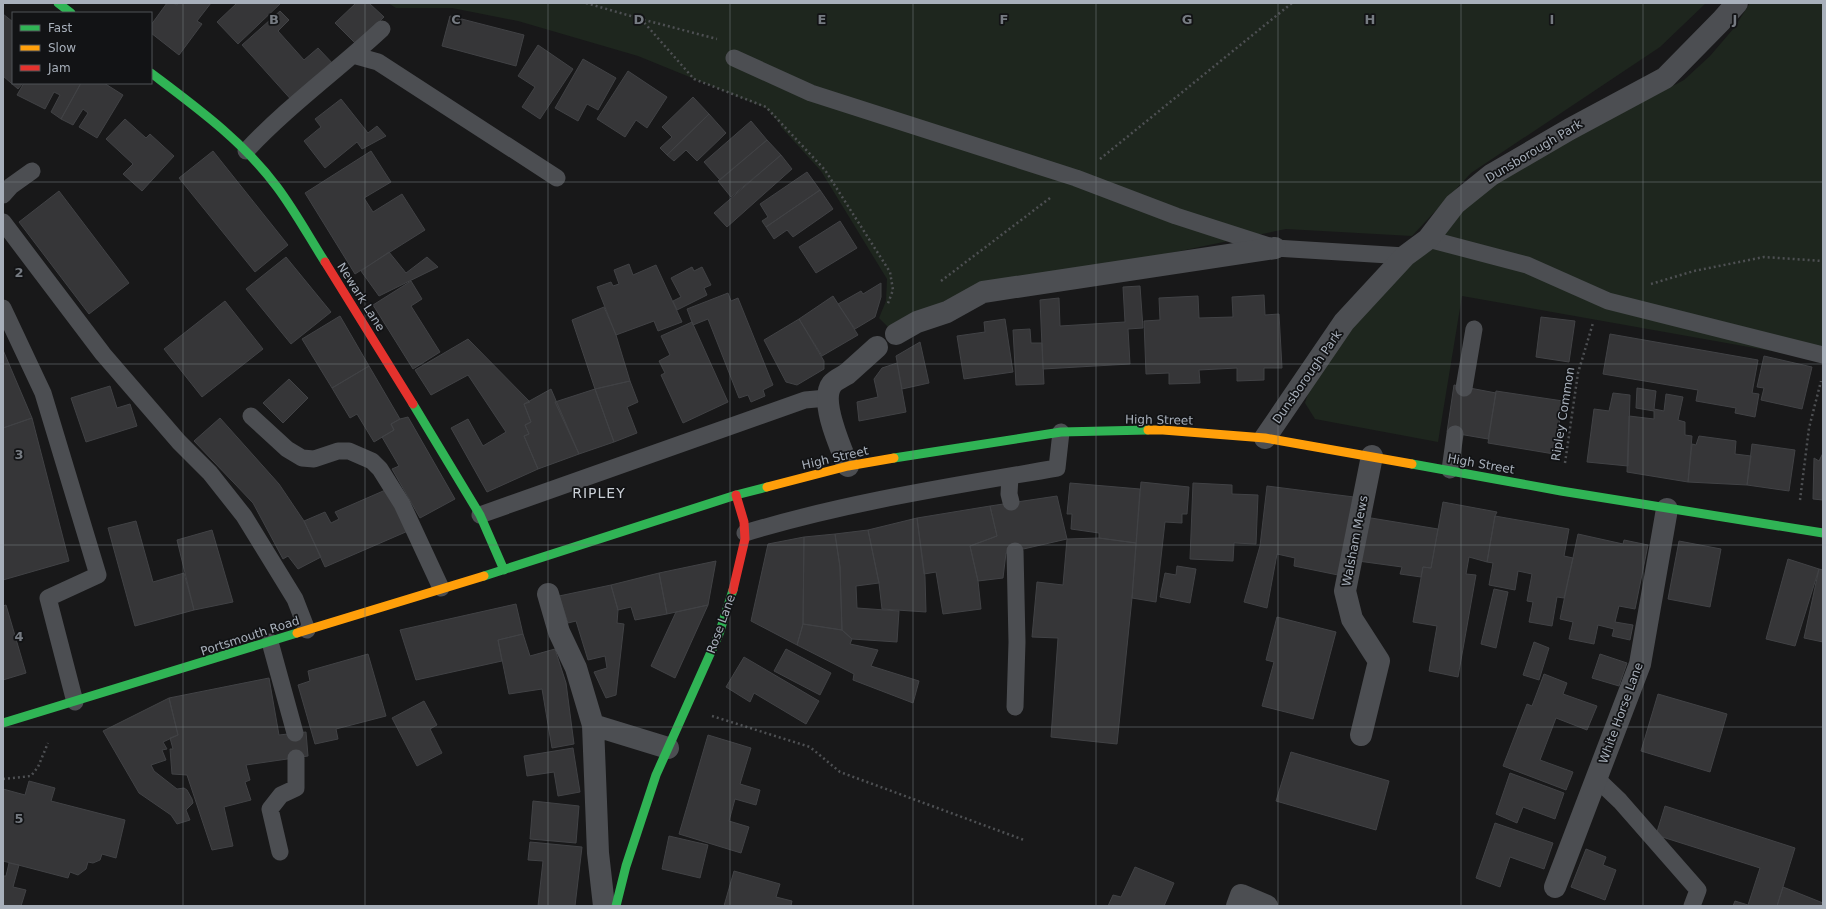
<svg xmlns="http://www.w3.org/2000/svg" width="1826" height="909" font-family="'DejaVu Sans',sans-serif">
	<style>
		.green { fill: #1e261e }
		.building { fill: #363638; stroke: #414245 }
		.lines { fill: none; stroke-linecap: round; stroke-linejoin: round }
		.path { stroke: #4e5053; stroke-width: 2.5; stroke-dasharray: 2 3; stroke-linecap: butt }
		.lane { stroke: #4c4e52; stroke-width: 17 }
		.street { stroke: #4c4e52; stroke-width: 22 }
		.fast { stroke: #30b455; stroke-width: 9 }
		.slow { stroke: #ff9f0a; stroke-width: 9 }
		.jam { stroke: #e5322d; stroke-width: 9 }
		.grid { fill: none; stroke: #767b82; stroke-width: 1; stroke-opacity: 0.55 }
		.labels { text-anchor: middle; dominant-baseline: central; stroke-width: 3.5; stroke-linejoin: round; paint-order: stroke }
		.street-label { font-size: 12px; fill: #a8b0bb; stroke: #121315 }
		.quarter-label { font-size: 14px; letter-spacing: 1px; fill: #cacfd6; stroke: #121315 }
		.grid-label { font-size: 13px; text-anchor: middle; font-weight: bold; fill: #767b82; stroke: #121315; stroke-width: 3.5; stroke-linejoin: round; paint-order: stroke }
	</style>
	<rect width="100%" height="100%" fill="#181819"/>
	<path class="green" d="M388,3H1706L1660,47L1471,173L1412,236L1286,229L949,299L890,329L879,318L886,301L887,279L821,171L780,126L781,125L766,108L638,56L518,21L452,8H396Z
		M1750,3H1823V361L1811,358L1462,296L1438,442L1315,419L1305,403L1312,382L1351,325L1469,203L1505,174L1684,80L1710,56L1734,28Z"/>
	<path class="building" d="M167,3H173L177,5L178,3H211L197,21L202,24L179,55L151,33V25Z
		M237,3H281L238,44L217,22Z
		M356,3H369L384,17L356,44L335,23Z
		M280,11L289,20L278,31L304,60L318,48L336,67L295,104L242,45Z
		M3,14L13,22V83H23L18,89L3,76Z
		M450,16L524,35L516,66L442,46Z
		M538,45L573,69L540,119L522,107L535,87L518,76Z
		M583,59L616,78L598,110L587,104L578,121L555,108Z
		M628,71L667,97L647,128L636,120L625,137L597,119Z
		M24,83H81L61,119L51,112L60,95L54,92L45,109L17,95Z
		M81,83H104L123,95L97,138L79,127L88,113L83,109L73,125L61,119Z
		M693,97L709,114L667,155L660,148L672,137L662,127Z
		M341,99L368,133L377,126L386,136L362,149L357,142L325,168L304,141L321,127L315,119Z
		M709,114L726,133L697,161L686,150L674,161L667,155Z
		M125,119L146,138L150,134L174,156L142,191L123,174L133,164L106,139Z
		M751,121L767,140L720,180L704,162Z
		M767,140L781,155L731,197L718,181Z
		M213,151L288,245L255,272L179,178Z
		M371,151L391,182L364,198L373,212L402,194L425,230L355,274L305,193Z
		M781,155L792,169L727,227L714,213Z
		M807,172L820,190L766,227L762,221L768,217L760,204Z
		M820,190L833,209L793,237L787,230L774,239L766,227Z
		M59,191L129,283L89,314L19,222Z
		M840,221L857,248L816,273L799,247Z
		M389,252L406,273L427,257L438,267L379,296L361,271Z
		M286,257L331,312L291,344L246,289Z
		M629,264L633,275L656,265L682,322L658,331L654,321L616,335L597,287L611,282L613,286L619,284L614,270Z
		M692,267L694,271L702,267L711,285L704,288L707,295L677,310L673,301L681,297L671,278Z
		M411,281L422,299L411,306L440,352L413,369L373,305Z
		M881,283V297L875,317L855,329L838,304L861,291L863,294Z
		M1140,286L1143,328L1128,329L1130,364L1043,369L1040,300L1059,298L1060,326L1125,322L1123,287Z
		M728,293L731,301L738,298L773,385L763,390L765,396L751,402L748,395L739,398L708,319L693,325L687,309Z
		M1264,295L1265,315L1279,314L1282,368H1264V380L1237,381V368L1199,370L1200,383L1169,384V373L1146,374L1144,321L1160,320L1159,298L1198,296L1199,318L1233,317L1232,297Z
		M833,296L858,335L822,356L799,319Z
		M225,301L263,349L202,397L164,349Z
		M604,307L616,335L630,381L595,389L572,320Z
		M340,316L369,366L332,388L302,339Z
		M1541,317L1575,321L1569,362L1536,357Z
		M799,319L824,361V369L797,385L786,382L764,340Z
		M1005,319L1013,372L964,379L957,336L985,332L984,322Z
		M692,322L728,402L683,423L661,375L665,373L659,361L670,355L661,336Z
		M1030,329L1031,343H1042L1044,384L1016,385L1013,330Z
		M1610,334L1758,360L1752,393L1759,394L1755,417L1735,413L1736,408L1696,401L1698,390L1603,374Z
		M468,339L530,402L524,404L531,422L525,425L529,434L524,436L538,469L487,492L451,428L468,419L483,446L506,432L468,375L431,395L415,370Z
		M920,342L929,383L902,389L896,356Z
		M3,350L32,418L3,428Z
		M1764,356L1812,367L1802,409L1761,400L1764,388L1757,387Z
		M897,363L906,412L859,421L857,402L878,397L874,379L882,368Z
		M369,366L400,419L391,424L394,430L374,442L357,414L350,418L332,388Z
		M289,379L308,398L283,423L263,403Z
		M630,381L638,402L627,407L637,433L614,442L595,389Z
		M1454,385L1496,393L1488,439L1447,432Z
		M110,386L117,408L130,404L137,426L86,442L71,398Z
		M1637,388L1656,391L1654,409L1664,411L1666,394L1683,397L1678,420L1685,422V435L1692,436L1688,482L1627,472L1629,416L1654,419V411L1636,408Z
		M551,389L579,454L538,469L524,436L529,434L525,425L531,422L524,404Z
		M595,389L614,442L579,454L555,402Z
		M1496,391L1563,401L1554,454L1488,443Z
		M1613,393L1630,395L1628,466L1587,462L1594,409L1609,411Z
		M408,417L455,499L420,518L392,469L399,466L382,437L394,430L391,424L400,419Z
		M32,418L69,561L3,580V428Z
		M220,418L279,484L304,521L321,557L298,569L288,556L283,559L253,503L194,441Z
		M1699,436L1736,441L1735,454L1751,456L1747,485L1688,482L1692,444L1696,445Z
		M1752,444L1795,450L1789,491L1747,485Z
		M1823,453V500L1813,499L1814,458L1819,461Z
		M1141,482L1189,487L1187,514H1182V523L1165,522L1156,602L1132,598Z
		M1070,483L1140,489L1136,543L1099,538V533L1071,529L1072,514H1067Z
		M1193,483L1232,485V494L1258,495L1256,544L1234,543L1233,561L1190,559Z
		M1267,486L1354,497L1338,575L1294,566L1295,558L1277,554L1267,608L1244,602L1260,546Z
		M390,488L408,531L325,567L304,521L325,512L331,523L339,519L335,512Z
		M1057,496L1067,539L1006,553L1003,578L978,581L970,546L997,536L990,506Z
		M1443,502L1497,512L1495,516L1487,562L1469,557L1466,574L1476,575L1458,677L1429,671L1437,626L1413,622L1423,567L1431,568Z
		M990,506L997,536L970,546L978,581L981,609L943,614L936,572L924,574L917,518Z
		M1495,516L1569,529L1564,556L1573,558L1564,598L1557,597L1552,626L1529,622L1533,602L1527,601L1532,574L1518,571L1515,590L1489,585L1493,563L1487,562Z
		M1365,517L1438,529L1431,568L1423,567L1421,577L1400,574L1402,567L1358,561Z
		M917,518L925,577L926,612L882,609L879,583L868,530Z
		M136,521L153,582L184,573L194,610L135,626L108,528Z
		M212,530L233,602L194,610L177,540Z
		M868,530L879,583L856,586L857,608L899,611L897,642L852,639L842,630L840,567L835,534Z
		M835,534L840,567L842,630L803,624L804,537Z
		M1578,534L1623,544L1624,540L1648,545L1635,609L1619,606L1615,622L1633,625L1630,640L1612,636L1614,629L1598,625L1594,644L1569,639L1573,622L1560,619Z
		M804,537L803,624L797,645L751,621L768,544Z
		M1099,538L1136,543L1132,598L1117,744L1051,737L1058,638L1032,637L1037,582L1063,585L1067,539Z
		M1679,541L1721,549L1710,607L1668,599Z
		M1788,559L1819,569L1795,646L1766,639Z
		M716,561L708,605L667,614L659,573Z
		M1177,566L1196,569L1190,603L1160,597L1165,573L1176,575Z
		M1819,569L1823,570V642L1804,638Z
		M659,573L667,614L635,620L631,607L618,610L611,585Z
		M611,585L618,610L617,623L624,624L616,695L606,698L594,672L607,668L605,656L588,660L576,621L568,623L559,596Z
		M1494,589L1508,592L1496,648L1481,644Z
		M516,604L523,634L498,640L502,661L416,680L400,630Z
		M6,605L26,673L3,680V606Z
		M708,605L675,678L651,666L676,612Z
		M1277,617L1336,632L1313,719L1262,706L1274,662L1266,660Z
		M803,624L842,630L852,639L850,644L878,650L871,666L919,681L913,703L853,680L854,674L797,645Z
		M523,634L530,656L555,649L566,683L574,744L552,748L542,689L509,694L498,640Z
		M1534,642L1549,648L1539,680L1523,675Z
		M786,649L831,673L820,695L774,671Z
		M368,654L386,716L336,729L338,739L315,744L298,685L310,681L308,671Z
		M1600,654L1627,663L1619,686L1592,678Z
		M744,657L819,701L806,724L754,693L750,702L726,687Z
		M1544,674L1567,683L1563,694L1597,706L1587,730L1556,718L1540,760L1573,772L1566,790L1503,766L1527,704L1532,706Z
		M269,678L279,735L306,732L308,756L246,765L250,780L245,782L251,800L224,807L233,846L212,850L187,775L172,774L170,749H173L170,738L178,735L169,698Z
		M1658,694L1727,714L1710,772L1641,751Z
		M169,698L178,735L163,742L167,749L162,750L166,760L151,765L154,771L177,789L184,788L187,790L192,799L193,803L186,810L190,820L177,824L171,815L139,793L103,731Z
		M424,701L437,725L430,729L442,753L417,766L392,718Z
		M708,735L751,748L740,784L760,790L756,805L735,799L729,821L749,827L741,853L679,834Z
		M573,748L580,792L558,796L554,772L527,776L524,756Z
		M1291,752L1389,781L1376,830L1276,801Z
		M1510,773L1564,793L1555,819L1523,807L1517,823L1496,814Z
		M29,781L55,788L51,801L125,820L116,858L102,854L100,860L93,863L88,862L86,869L78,875L70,872L68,878L3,861V789L25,795Z
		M533,801L579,806L576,843L530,839Z
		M1665,806L1795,848L1777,906H1733L1735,901L1748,905L1760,868L1656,835Z
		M1495,823L1553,843L1544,869L1510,857L1500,887L1476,878Z
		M669,836L708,845L700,878L662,869Z
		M530,842L582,847L575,906H538L543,861L528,860Z
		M1586,849L1606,857L1603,865L1616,870L1605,900L1571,887Z
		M9,863L19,865L13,887L26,890L21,906H3V876H6Z
		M1135,867L1174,883L1164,906H1108L1113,895L1121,897Z
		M734,871L780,884L776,897L792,901L791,906H724Z
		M1783,887L1823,903V906H1777Z"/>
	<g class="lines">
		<path class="path" d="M586,3L641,19L717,39
			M641,19L694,79L766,107L825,170L890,272L893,290L887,306
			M1100,159L1292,3
			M941,281L1050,198
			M1651,284L1694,271L1764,257L1823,261
			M1565,463L1578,373L1593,323
			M1800,500L1809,428L1821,381
			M712,716L810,747L840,772L1024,840
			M3,779L31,776L38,767L48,743"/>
		<path class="lane" d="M353,55L378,62L557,178
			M734,58L811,93L1076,178L1176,216L1275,248L1405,256
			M246,151C288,106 338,70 382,29
			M3,195L11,186L32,171
			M3,222L103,354L179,442L210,473L244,516L295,599L307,630
			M1428,239L1527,265L1608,301L1823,355
			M3,308L43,393L98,575L48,598L75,702
			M1464,388L1474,329
			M251,416L287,449L302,458L314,459L338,451H349L372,461L380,469L402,504L441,588
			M1450,470L1455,434
			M1010,476L1009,494L1011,502
			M480,515L805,400L827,398
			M745,533C847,502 953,486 1057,468L1061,432
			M270,642L295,733
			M1015,707L1017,642L1015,551
			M1597,779L1620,801L1698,890L1692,906
			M280,852L270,809L281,795L296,788V758"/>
		<path class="street" d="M896,334L917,322L947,312L983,292L1275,248
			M1265,438L1344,322L1405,256L1428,239L1455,204L1491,175L1570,129L1665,78L1721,21L1737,3
			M848,466C841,448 819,401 832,384C835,380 842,377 847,374C857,365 867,356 877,347
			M548,594L559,632L576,668L593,725L598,853L604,906
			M593,725L668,748
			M1361,735L1379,661L1352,619L1345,591L1372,456
			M1555,887L1640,664L1667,509
			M1237,906L1241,895L1267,906"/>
		<path class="fast" d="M58,3L71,13
			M151,73C196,107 243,141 277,187C295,211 309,237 325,262
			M413,404L480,515L504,570
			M894,458L1061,432L1148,430
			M1412,464L1561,491L1823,533
			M484,576L736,495L767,487
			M3,723L297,633
			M616,906L626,866L656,775L719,634L733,590"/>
		<path class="slow" d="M1148,430H1163L1265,438L1412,464
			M767,487L848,466L894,458
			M297,633L484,576"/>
		<path class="jam" d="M325,262L413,404
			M733,590L745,539L744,522L736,495"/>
	</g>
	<path class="grid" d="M183,3V906M365,3V906M548,3V906M730,3V906M913,3V906M1096,3V906M1278,3V906M1461,3V906M1643,3V906M3,182H1823M3,364H1823M3,545H1823M3,727H1823"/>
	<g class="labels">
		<g class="street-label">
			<text transform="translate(1534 151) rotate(-31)">Dunsborough Park</text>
			<text transform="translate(361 297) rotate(58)">Newark Lane</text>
			<text transform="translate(1307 377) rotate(-55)">Dunsborough Park</text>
			<text transform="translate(1563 414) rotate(-81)">Ripley Common</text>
			<text transform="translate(1159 420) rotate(1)">High Street</text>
			<text transform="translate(835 458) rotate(-13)">High Street</text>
			<text transform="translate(1481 464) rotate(10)">High Street</text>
			<text transform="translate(1355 541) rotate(-79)">Walsham Mews</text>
			<text transform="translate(721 624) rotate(-70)">Rose Lane</text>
			<text transform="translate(250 636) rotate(-18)">Portsmouth Road</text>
			<text transform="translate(1621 713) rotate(-70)">White Horse Lane</text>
		</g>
		<g class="quarter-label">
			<text x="599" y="493">RIPLEY</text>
		</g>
	</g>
	<g class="grid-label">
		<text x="274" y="24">B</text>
		<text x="456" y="24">C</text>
		<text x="639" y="24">D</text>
		<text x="822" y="24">E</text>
		<text x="1004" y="24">F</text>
		<text x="1187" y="24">G</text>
		<text x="1370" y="24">H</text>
		<text x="1552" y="24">I</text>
		<text x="1735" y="24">J</text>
		<text x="19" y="277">2</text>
		<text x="19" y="459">3</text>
		<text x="19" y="641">4</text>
		<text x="19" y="823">5</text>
	</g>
	<rect width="1826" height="909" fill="none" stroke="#a8b0bb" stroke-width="8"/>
	<rect x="12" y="12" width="140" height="72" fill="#121315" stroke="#4e5257"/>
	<rect x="20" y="25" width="20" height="6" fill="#30b455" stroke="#4e5257"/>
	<text x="48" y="32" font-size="12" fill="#a8b0bb">Fast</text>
	<rect x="20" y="45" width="20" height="6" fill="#ff9f0a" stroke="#4e5257"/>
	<text x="48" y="52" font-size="12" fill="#a8b0bb">Slow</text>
	<rect x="20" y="65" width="20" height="6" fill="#e5322d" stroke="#4e5257"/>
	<text x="48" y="72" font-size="12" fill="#a8b0bb">Jam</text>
</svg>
